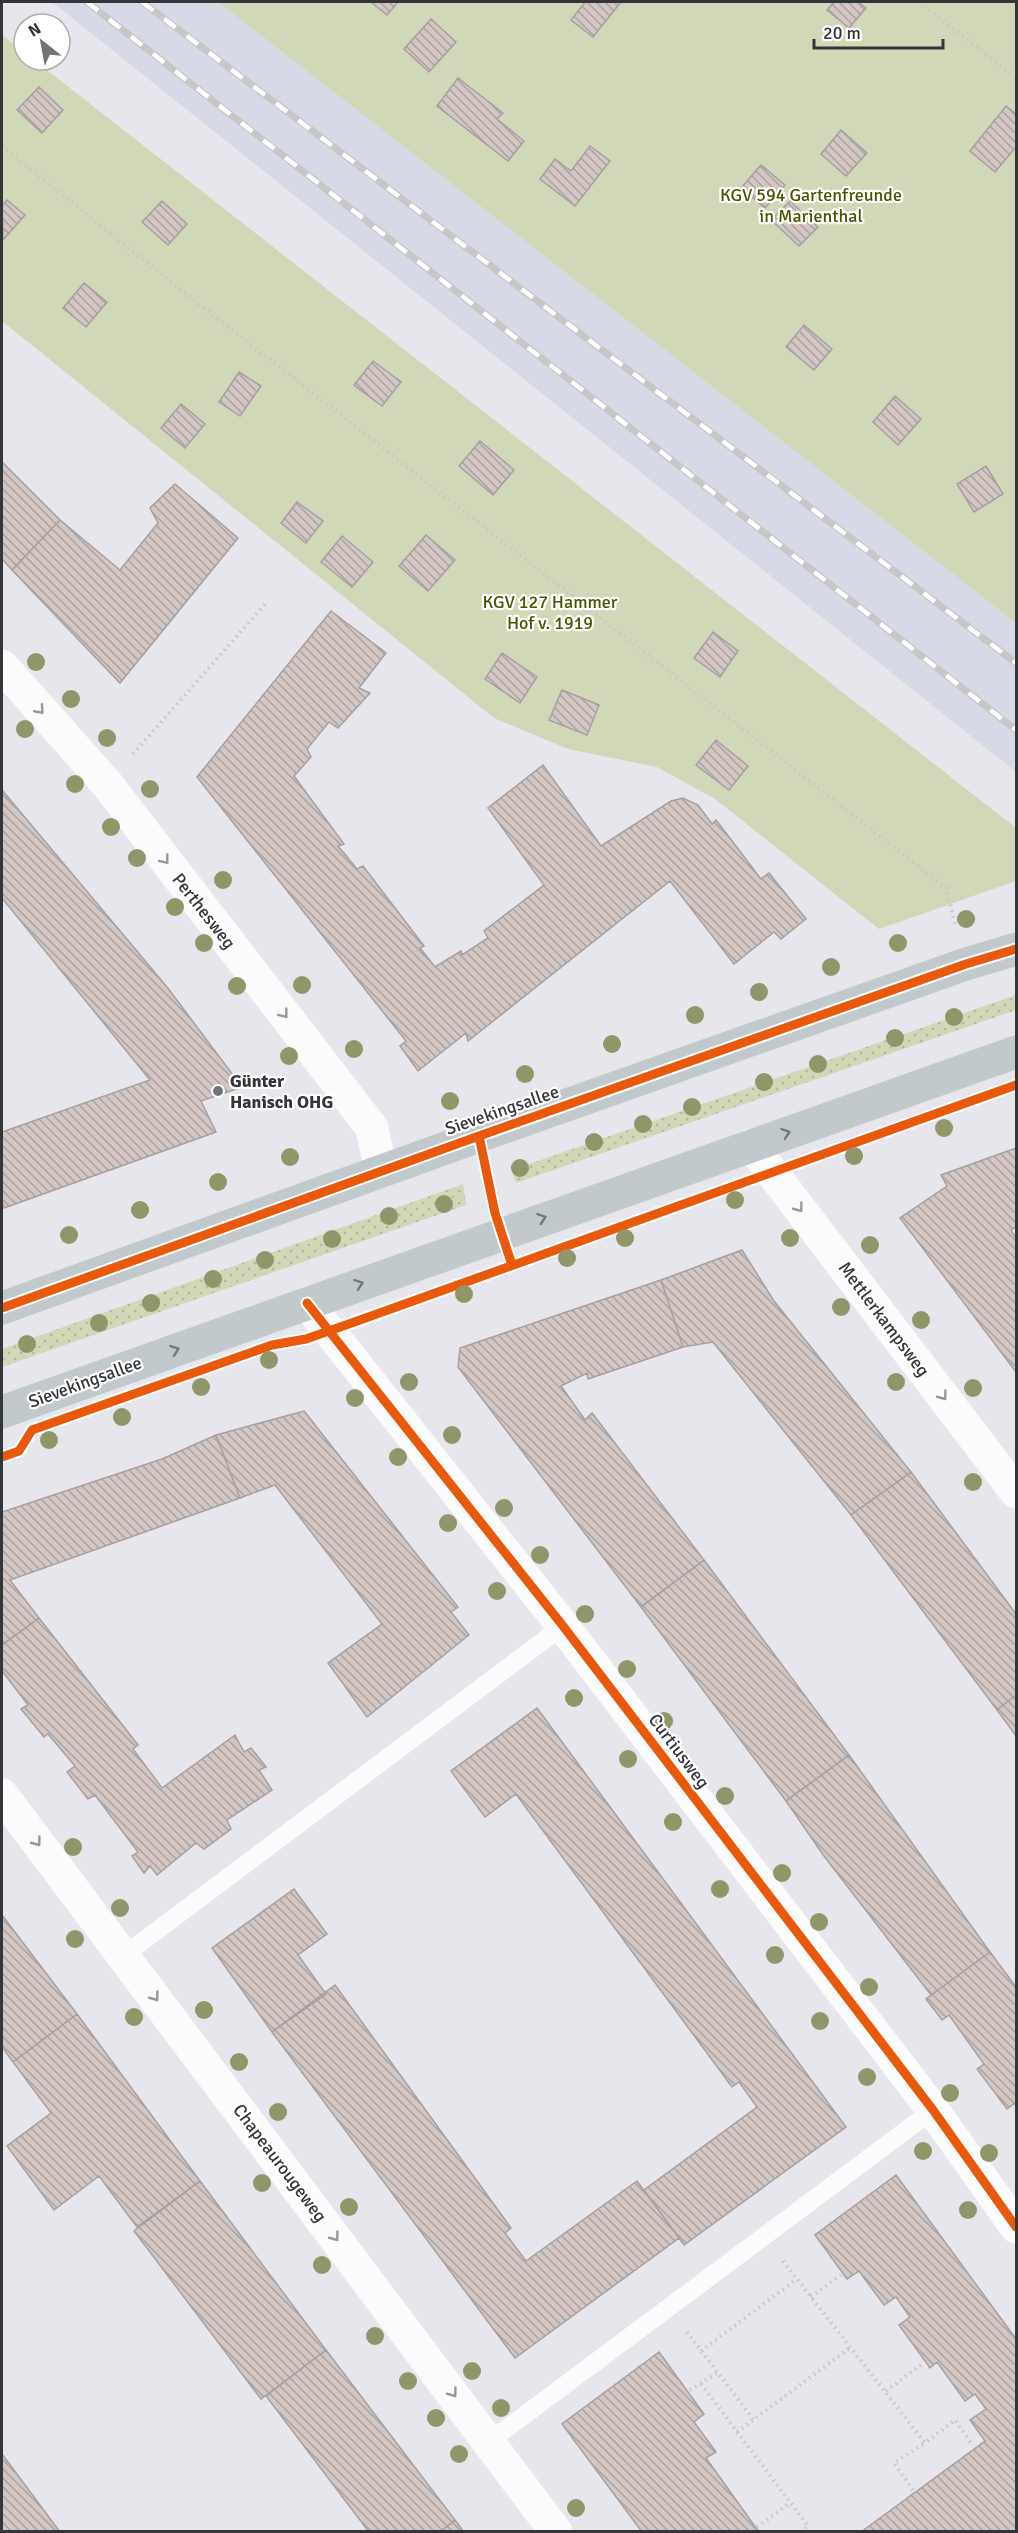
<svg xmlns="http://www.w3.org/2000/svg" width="1018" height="2533" font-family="Signika,sans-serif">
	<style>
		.built { fill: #d8d9e6 }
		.grass { fill: url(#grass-dots) }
		.garden { fill: #d1d8b8 }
		.building { fill: url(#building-back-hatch); stroke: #a3a1a3; stroke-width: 1.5 }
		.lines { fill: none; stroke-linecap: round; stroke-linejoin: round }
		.path { stroke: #c7c7ca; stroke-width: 4; stroke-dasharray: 1.5 4.5; stroke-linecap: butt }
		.service { stroke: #fbfbfc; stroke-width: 18 }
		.minor { stroke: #fbfbfc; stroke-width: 33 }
		.primary { stroke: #c2c9cd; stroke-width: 33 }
		.rail-casing { stroke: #c7c7c8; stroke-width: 7 }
		.rail { stroke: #fff; stroke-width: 4.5; stroke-dasharray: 14; stroke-linecap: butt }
		.cycleway-casing { stroke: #fff; stroke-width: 13 }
		.cycleway { stroke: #e8590c; stroke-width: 9 }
		.tree { fill: #90966a }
		.oneway { stroke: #98989a }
		.oneway2 { stroke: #74787c }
		.poi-dot { fill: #727378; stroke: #fff; stroke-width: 2 }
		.labels { text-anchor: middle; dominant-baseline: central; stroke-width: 4.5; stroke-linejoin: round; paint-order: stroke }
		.park-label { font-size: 18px; fill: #4a5400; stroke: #fff }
		.street-label { font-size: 18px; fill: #343539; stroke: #fff }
		.poi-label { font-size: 18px; font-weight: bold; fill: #343539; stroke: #fff; text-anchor: start }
	</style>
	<defs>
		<pattern id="grass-dots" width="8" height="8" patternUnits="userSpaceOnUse" patternTransform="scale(1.5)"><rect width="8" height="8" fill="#d1d8b8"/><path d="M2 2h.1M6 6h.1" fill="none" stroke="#b4ba9f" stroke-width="1.8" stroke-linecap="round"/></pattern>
		<pattern id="building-back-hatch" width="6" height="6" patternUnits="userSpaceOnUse" patternTransform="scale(1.5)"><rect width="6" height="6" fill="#d4c6c3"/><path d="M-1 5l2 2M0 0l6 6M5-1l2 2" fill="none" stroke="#ada29f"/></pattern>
	</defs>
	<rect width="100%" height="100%" fill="#e6e6ec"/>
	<path class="built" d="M52,2H218L1016,623V772Z"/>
	<path class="grass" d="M1016,995V1010L516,1183L512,1170Z
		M463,1184L466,1205L2,1367V1349Z"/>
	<path class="garden" d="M218,2H1016V623Z
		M2,35L24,52V60H34L1016,828V881L879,929L715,799L657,767L568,749L494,718L2,321Z"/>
	<path class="building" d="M371,2H398L387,15Z
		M585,2H621L593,37L571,20Z
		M834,2H858L866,8L849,28L827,10Z
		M431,19L456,42L429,72L404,49Z
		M458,78L503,113L497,119L524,141L508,161L437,106Z
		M39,87L63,110L42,133L17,110Z
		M1006,106L1016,114V147L995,172L970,151Z
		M841,130L867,153L846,176L821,154Z
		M590,146L610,161L575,206L540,179L555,159L571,171Z
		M761,165L785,185L765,208L741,188Z
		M7,200L25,215L3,240L2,206Z
		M162,201L187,224L168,245L142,222Z
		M790,201L818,227L799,246L771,220Z
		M84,283L107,302L86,327L63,308Z
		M804,325L832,349L814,370L786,347Z
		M373,361L401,382L382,406L354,385Z
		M239,372L261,386L240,416L219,402Z
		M895,396L921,419L898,445L873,422Z
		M181,404L205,424L185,448L161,428Z
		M480,441L514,470L493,495L459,466Z
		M2,462L60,520L12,570L2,559Z
		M986,466L1003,494L974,512L957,484Z
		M175,484L238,538L120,683L12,570L60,520L120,570L158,523L150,508Z
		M297,502L323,521L306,543L281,523Z
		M426,535L455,560L428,591L399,566Z
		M342,536L373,562L352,587L321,562Z
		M331,611L386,653L359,688L370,693L338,728L329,722L307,749L311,757L294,776L344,844L338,846L357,869L363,866L424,946L420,948L435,967L461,951L462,955L488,938L484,931L544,885L488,808L543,765L601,846L671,801L683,798L698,805L712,824L716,820L761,879L769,873L806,919L781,939L774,932L734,964L670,881L468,1041L466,1033L418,1071L400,1046L406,1041L197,777Z
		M713,632L738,651L720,677L694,658Z
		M502,653L537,677L520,703L485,679Z
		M562,690L599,705L587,735L549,720Z
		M716,740L748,766L729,790L696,765Z
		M2,790L167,987L242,1087L201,1101L216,1132L4,1208L2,1202V1132L150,1080L2,898Z
		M1016,1148V1227L1011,1230L1016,1238V1372L900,1218L947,1186L941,1175Z
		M742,1250L774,1301L911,1472L851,1515L713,1342L683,1347L661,1280Z
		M661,1280L683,1347L588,1379L587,1373L561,1386L585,1420L592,1413L704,1560L641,1607L458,1367L460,1348Z
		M304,1411L458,1607L451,1612L469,1635L367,1717L328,1663L382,1624L275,1485L240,1498L216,1435Z
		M216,1435L240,1498L10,1580L39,1618L2,1645V1512L162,1459Z
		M911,1472L1016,1614V1695L997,1710L851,1515Z
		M704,1560L849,1755L786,1801L641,1607Z
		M39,1618L138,1745L133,1749L162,1788L235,1735L244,1752L251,1748L266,1767L259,1770L272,1790L227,1820L231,1829L204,1849L196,1843L157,1875L150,1866L144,1873L132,1856L138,1852L95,1795L88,1799L67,1772L75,1766L48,1734L44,1737L21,1709L28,1705L3,1672L2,1674V1645Z
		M1016,1695V1736L997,1710Z
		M537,1708L846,2127L684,2245L644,2190L757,2107L739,2082L732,2087L516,1794L485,1817L451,1771Z
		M849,1755L990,1952L931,1995L824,1856L786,1801Z
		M294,1889L327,1934L298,1955L326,1994L272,2032L212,1948Z
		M2,1915L77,2014L13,2062L2,2047Z
		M990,1952L1016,1987V2106L1015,2103L1007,2109L977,2069L984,2064L949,2015L942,2020L926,1999Z
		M335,1985L511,2228L505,2233L526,2261L637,2181L679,2238L515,2358L272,2032Z
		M77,2014L200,2181L137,2227L99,2176L54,2210L7,2146L51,2113L13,2062Z
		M896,2175L1016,2339V2532H861L985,2441L970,2420L986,2409L975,2394L965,2401L937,2362L930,2368L899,2325L910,2317L896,2297L884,2305L859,2271L847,2279L815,2235Z
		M200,2181L326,2350L261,2399L134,2231Z
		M326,2350L455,2520L440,2532H369L266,2396Z
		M659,2352L704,2414L694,2422L716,2452L706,2458L759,2532H642L562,2424Z
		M2,2454L60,2532H2Z
		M455,2520L464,2532H440Z"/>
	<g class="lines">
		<path class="path" d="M920,2L1016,78
			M2,146L163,276L946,888L956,927
			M133,754L267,602
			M783,2261L925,2443L955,2420L973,2446
			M811,2297L841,2275
			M687,2332L754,2420
			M701,2351L797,2279
			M701,2384L808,2526L801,2532
			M690,2390L717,2373
			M886,2391L922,2364
			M737,2432L851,2347
			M913,2490L894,2463L925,2443
			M757,2527L790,2503"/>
		<path class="service" d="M123,1956L563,1626
			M490,2441L933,2110"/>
		<path class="minor" d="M2,666L107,784L372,1128L381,1171
			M751,1145L1016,1492
			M307,1303L563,1626L933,2110L1016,2227
			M2,1795L556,2532"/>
		<path class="primary" d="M2,1308L479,1136L966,964L1016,949
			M2,1412L1016,1052"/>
		<defs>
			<path id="rail" d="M87,2L1016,730
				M142,2L1016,663"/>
		</defs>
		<use href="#rail" class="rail-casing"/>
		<use href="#rail" class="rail"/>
		<defs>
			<path id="cycleway" d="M479,1136L495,1213L512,1265
				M307,1303L563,1626L933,2110L1016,2227
				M2,1308L479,1136L966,964L1016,949
				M2,1457L19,1451L32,1430L272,1345L306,1339L360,1320L1016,1085"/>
		</defs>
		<use href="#cycleway" class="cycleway-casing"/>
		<use href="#cycleway" class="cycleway"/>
	</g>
	<g class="tree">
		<circle cx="36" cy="662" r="9"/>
		<circle cx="71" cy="699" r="9"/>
		<circle cx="25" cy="729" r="9"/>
		<circle cx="107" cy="738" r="9"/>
		<circle cx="75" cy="784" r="9"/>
		<circle cx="150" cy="789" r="9"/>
		<circle cx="111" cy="827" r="9"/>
		<circle cx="137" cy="858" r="9"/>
		<circle cx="223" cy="880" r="9"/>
		<circle cx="175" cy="907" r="9"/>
		<circle cx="966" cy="919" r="9"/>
		<circle cx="204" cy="943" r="9"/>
		<circle cx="898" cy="943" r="9"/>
		<circle cx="831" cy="967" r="9"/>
		<circle cx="302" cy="985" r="9"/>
		<circle cx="237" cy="986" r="9"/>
		<circle cx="759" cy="992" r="9"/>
		<circle cx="695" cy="1015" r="9"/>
		<circle cx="954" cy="1017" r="9"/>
		<circle cx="895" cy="1038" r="9"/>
		<circle cx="612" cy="1044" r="9"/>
		<circle cx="354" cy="1049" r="9"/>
		<circle cx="289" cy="1056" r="9"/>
		<circle cx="818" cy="1064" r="9"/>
		<circle cx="525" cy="1074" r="9"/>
		<circle cx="764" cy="1082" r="9"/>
		<circle cx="450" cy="1101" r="9"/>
		<circle cx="692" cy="1107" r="9"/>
		<circle cx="643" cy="1124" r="9"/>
		<circle cx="944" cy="1128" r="9"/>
		<circle cx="594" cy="1142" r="9"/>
		<circle cx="854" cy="1156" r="9"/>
		<circle cx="290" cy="1157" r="9"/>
		<circle cx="520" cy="1168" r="9"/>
		<circle cx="218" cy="1182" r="9"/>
		<circle cx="735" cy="1200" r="9"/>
		<circle cx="444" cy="1204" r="9"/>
		<circle cx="140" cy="1210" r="9"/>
		<circle cx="389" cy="1216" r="9"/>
		<circle cx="69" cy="1235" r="9"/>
		<circle cx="625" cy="1238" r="9"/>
		<circle cx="790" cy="1238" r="9"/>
		<circle cx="332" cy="1239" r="9"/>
		<circle cx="870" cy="1245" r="9"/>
		<circle cx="567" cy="1258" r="9"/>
		<circle cx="265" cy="1260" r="9"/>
		<circle cx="213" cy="1279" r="9"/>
		<circle cx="464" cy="1294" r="9"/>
		<circle cx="151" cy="1303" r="9"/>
		<circle cx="841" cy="1307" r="9"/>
		<circle cx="921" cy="1320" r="9"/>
		<circle cx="99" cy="1323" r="9"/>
		<circle cx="27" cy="1344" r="9"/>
		<circle cx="269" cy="1360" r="9"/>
		<circle cx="409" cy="1382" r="9"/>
		<circle cx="896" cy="1382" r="9"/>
		<circle cx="201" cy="1387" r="9"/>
		<circle cx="973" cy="1388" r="9"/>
		<circle cx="355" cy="1398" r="9"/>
		<circle cx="122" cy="1417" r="9"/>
		<circle cx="452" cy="1435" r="9"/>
		<circle cx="49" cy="1440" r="9"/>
		<circle cx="398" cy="1457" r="9"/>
		<circle cx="973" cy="1482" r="9"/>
		<circle cx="504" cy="1508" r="9"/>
		<circle cx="448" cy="1523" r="9"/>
		<circle cx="540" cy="1555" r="9"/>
		<circle cx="497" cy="1591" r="9"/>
		<circle cx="585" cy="1614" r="9"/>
		<circle cx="627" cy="1669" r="9"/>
		<circle cx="574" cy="1698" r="9"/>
		<circle cx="664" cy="1721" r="9"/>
		<circle cx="628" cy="1759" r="9"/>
		<circle cx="725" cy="1796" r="9"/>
		<circle cx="673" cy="1822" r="9"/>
		<circle cx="73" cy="1847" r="9"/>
		<circle cx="782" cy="1873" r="9"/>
		<circle cx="720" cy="1889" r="9"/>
		<circle cx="120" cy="1908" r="9"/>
		<circle cx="819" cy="1922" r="9"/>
		<circle cx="75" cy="1939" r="9"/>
		<circle cx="775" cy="1955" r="9"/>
		<circle cx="869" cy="1987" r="9"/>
		<circle cx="204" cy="2010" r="9"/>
		<circle cx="134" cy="2017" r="9"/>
		<circle cx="820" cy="2021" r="9"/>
		<circle cx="239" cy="2062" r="9"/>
		<circle cx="867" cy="2077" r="9"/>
		<circle cx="950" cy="2093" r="9"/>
		<circle cx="278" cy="2112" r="9"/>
		<circle cx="923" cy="2151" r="9"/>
		<circle cx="989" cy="2153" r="9"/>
		<circle cx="262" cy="2183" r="9"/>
		<circle cx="349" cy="2207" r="9"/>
		<circle cx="968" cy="2210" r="9"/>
		<circle cx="322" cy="2265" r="9"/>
		<circle cx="375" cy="2336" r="9"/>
		<circle cx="472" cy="2371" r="9"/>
		<circle cx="408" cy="2381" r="9"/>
		<circle cx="501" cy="2408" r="9"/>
		<circle cx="436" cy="2418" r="9"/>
		<circle cx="459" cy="2454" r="9"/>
		<circle cx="576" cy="2508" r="9"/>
	</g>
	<defs><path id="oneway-chevron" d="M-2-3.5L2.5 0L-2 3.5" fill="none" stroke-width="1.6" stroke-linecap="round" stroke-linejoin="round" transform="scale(1.5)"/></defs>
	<g class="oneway">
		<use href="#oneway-chevron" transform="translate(40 710) rotate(48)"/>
		<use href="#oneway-chevron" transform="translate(165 860) rotate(52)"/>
		<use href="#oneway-chevron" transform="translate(284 1014) rotate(52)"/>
		<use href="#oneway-chevron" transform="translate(799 1208) rotate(53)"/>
		<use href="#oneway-chevron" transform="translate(943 1396) rotate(53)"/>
		<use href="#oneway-chevron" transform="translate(37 1842) rotate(53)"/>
		<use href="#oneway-chevron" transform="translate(155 1997) rotate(53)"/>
		<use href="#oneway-chevron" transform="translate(335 2237) rotate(53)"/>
		<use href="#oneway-chevron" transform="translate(453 2393) rotate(53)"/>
	</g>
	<g class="oneway2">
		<use href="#oneway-chevron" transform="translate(786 1133) rotate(-19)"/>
		<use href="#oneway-chevron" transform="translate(542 1218) rotate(-19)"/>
		<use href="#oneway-chevron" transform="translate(359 1284) rotate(-20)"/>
		<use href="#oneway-chevron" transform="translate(175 1350) rotate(-20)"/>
	</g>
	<circle class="poi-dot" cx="218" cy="1091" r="6"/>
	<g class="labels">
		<g class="park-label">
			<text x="811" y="195">KGV 594 Gartenfreunde<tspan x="811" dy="21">in Marienthal</tspan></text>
			<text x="550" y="602">KGV 127 Hammer<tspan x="550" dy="21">Hof v. 1919</tspan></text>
		</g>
		<g class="street-label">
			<text transform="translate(204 911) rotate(52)">Perthesweg</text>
			<text transform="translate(502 1110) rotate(-19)">Sievekingsallee</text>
			<text transform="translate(884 1319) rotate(53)">Mettlerkampsweg</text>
			<text transform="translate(85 1382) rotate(-20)">Sievekingsallee</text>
			<text transform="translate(679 1751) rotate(53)">Curtiusweg</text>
			<text transform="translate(280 2163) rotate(53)">Chapeaurougeweg</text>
		</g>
		<g class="poi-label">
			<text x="230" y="1081">Günter<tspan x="230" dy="21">Hanisch OHG</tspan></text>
		</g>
	</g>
	<rect width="1018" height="2533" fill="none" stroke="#343539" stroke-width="6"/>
	<g transform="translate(42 42) rotate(329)"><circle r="28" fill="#ffffff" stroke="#aeaeb0" stroke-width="1.5"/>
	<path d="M0-4.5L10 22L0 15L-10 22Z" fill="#727378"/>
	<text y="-9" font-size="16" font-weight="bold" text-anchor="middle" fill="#343539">N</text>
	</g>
	<path d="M814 39v9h129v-9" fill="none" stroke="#343539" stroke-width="3"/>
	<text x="823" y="39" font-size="18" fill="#343539" stroke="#ffffff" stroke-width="4.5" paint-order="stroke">20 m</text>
</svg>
